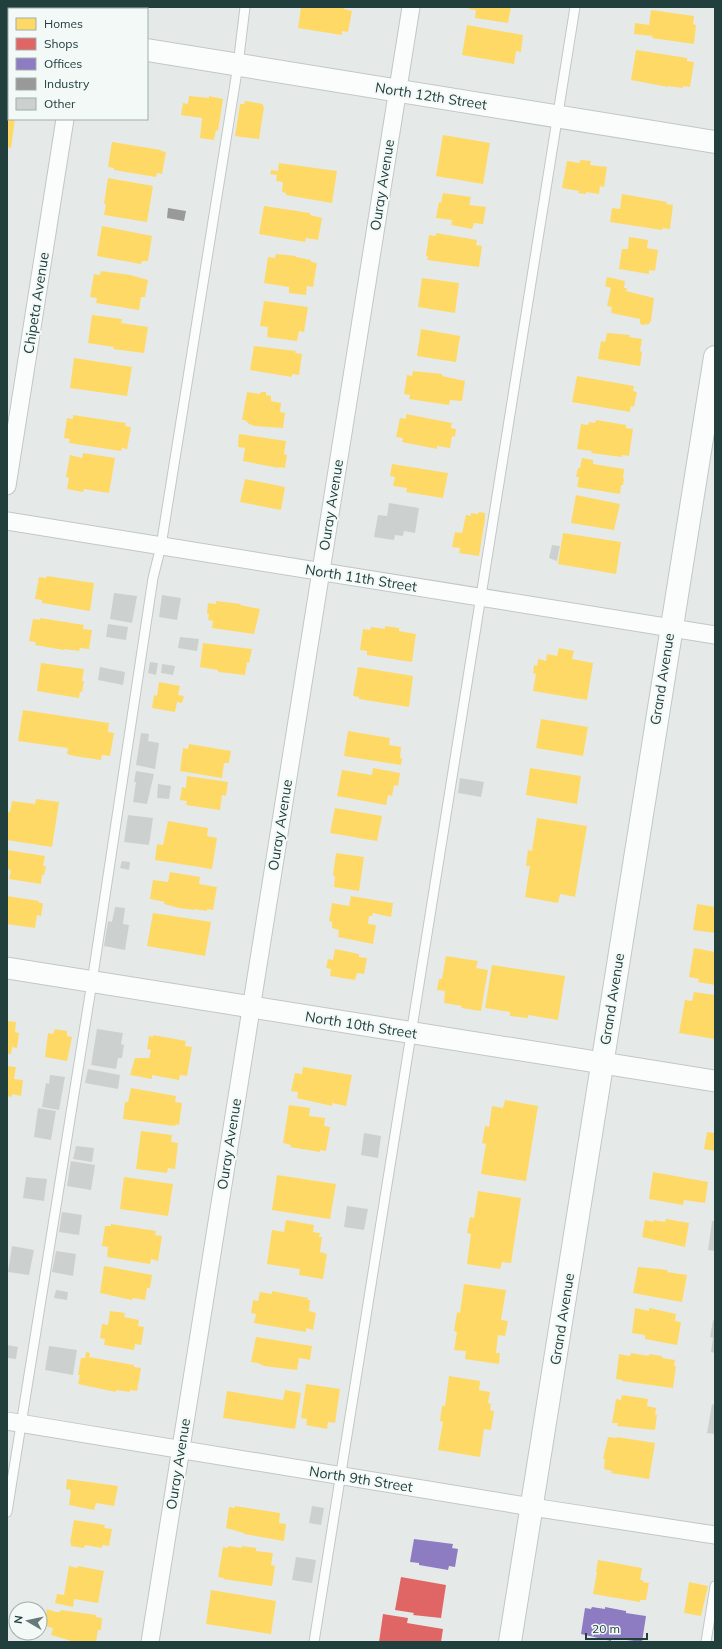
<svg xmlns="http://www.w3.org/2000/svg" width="722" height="1649" font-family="Mulish,sans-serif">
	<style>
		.homes { fill: #ffd966 }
		.shops { fill: #e06666 }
		.offices { fill: #8e7cc3 }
		.industry { fill: #999 }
		.building { fill: #ccd1d0 }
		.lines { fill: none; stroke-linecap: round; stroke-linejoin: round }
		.service-casing { stroke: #c2c7c6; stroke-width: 11 }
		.minor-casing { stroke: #c2c7c6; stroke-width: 19 }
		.tertiary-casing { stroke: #c2c7c6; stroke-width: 23 }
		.secondary-casing { stroke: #c0c8c6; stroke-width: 24 }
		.service { stroke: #fbfcfc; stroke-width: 9 }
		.minor { stroke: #fbfcfc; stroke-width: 17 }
		.tertiary { stroke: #fbfcfc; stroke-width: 21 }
		.secondary { stroke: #fbfcfc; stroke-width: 22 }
		.labels { text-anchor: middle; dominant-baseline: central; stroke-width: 4; stroke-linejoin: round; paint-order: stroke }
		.street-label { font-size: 14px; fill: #213f3c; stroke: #f3f9f7 }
	</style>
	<rect width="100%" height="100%" fill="#e5eae9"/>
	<path class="homes" d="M301,7H344V9L352,11L348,32L342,31V35L298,28Z
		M469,7H511L508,23L475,18L476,10L469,9Z
		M651,10L694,16L693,24L696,25L694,44L652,38L653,36L634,34L635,23L649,25Z
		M467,25L523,35L521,52L516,51L514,64L462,55Z
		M636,50L687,58V61L694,62L690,87L683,86V88L668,86V87L631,80Z
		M189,96L209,98V96L223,99L218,131L216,130L214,140L200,138L202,118L181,115L183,103L188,104Z
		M245,101L263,104V106L264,107L259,139L235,136L240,104H244Z
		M7,117L9,119H15L11,148L7,147Z
		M443,135L490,143L483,184L436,176Z
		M112,142L161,150V151L166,152L162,174L157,173L156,177L114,170V168L108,167Z
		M580,160L591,161L590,165L607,167L604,187L600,186L599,194L586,192V194L578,193L579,191L562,188L567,161L580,163Z
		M279,163L337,171L332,203L286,195V193L282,192L283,182L276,181L277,175L270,174L271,170L278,171Z
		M108,178L153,186L147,222L104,215L106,204H104Z
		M443,193L471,197L469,205L486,207L483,224L474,223L472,229L451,225L452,220L436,218L439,202L441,203Z
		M622,194L667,202L666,204L673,205L670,229L663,228L662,230L610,222L612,208L620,209Z
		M264,206L310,213V215L322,218L318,240L306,238L305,242L259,234Z
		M102,226L152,236L148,261H142L141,264L97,256Z
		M436,233L477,240L476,245L482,246L479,267L427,260L428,256H426L429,235L436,236Z
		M629,237L648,240L647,248L658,250L655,271L649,270V274L619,269L622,249H628Z
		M276,254L296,256V257L311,260V262L317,263L313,287L307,286L306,295L289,293V287L264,283L268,257L275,258Z
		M101,271L130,275L148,280L145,297H141L139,310L96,303L97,298L90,297L94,274L100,275Z
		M607,277L625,281L624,288H627L626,291L654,298L651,321L649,324L642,325L640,323V319L611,313L612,307L607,306L611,288L605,286Z
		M422,278L459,283L455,313L418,307Z
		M264,301L308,307L304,332L299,331L297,341L267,337L268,327L260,326Z
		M92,315L122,319L121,323L148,327L144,353L113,349L114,347L88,343Z
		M421,329L460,336L456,362L417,356Z
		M607,333L630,335L629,337L642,339L640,351L642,352L640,366L598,359L601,341L605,342Z
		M254,346L296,351L295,353L302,354L299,375L292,374V377L250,370Z
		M74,358L132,367L127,396L70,388Z
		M413,371L442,374V376L465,381L462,401L450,400L449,405L409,399L410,395L404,394L407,375L412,376Z
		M577,376L634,386L633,391L637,392L634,407L631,406L630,412L572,402Z
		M247,392L260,394L261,392H266V395L271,396V401L281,403L280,412L285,413L283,428L255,426L249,424L245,420H242Z
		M406,414L452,423L451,428L456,429L455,437L452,436L450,448L437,446V449L402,442L403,438L396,437L400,418L406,419Z
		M73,415L126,423L125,426L131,427L127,449L122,448L121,451L69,443L70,439L64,438L67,418L73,419Z
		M596,420L626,425V428L633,429L629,456L622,455V457L591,453L592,451L577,449L581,424L588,425L589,422L595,423Z
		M239,434L286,441L284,454L287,455L285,468L279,467V468L243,461L245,448L238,447Z
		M83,453L115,458L109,493L84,489L83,492L67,489L69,478L66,477L70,455L82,458Z
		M582,458L593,460V464L624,469L623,478L624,479L623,485H621L620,494L577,487L579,477H576L578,468H580Z
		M392,464L448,473L443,498L406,492L407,488L393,486L395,477L390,476Z
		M245,479L285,487L281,510L240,502Z
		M576,495L620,504L614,530L571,523Z
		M479,512L485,513V519L479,556L459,553L460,548L452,547L455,532L462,533L466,515L471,516V513L478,514Z
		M563,533L621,542L616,574L558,564Z
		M47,576L94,583L90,611L42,603V600L35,599L39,577L46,578Z
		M216,601L241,604L240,605L260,609L254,634L212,628L213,621L208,620L209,614H207L208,603L216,604Z
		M40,618L84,625L83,629L92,630L89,649L80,648L79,651L64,649V650L35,645L36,642L29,641L33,619L40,620Z
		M385,626L399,628V631L416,634L412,662L367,655V651L360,650L363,629L370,630L371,627L385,629Z
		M203,643L252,649L249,663L247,662L245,675L218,672V670L200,667Z
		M559,648L574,651L572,659L593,663L587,700L533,691L536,674L533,673L534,665L537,666L538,659L546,661L547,654L557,656Z
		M41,663L84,669L82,681H84L82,692H80L79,698L37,691Z
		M358,667L413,676L409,707L359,699V697L353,696Z
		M159,682L180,686L178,695L184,696L182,703L177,702L175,712L152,708L154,695L157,696Z
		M23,710L109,723L108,732L114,733L110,756L102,755L101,760L74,756L67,754L68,748L18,741Z
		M541,719L588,727L583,756L536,748Z
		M348,731L390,738L389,745L401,747L400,758H402L401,765L344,756Z
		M189,744L231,751L229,763H224L222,778L180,771L183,748L188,749Z
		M373,768L400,773L398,786L394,785L392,796L388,795L386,805L337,796L342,770L372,775Z
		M530,768L581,776L577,804L526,795Z
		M187,776L228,782L226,796L222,795L220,810L186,805L187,801L180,800L182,787L186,788Z
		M36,799L59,802L52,847L7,840V812H10L12,801L35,804Z
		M335,808L382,816L377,841L330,833Z
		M537,818L587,826L575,897L560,894L558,903L525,897L530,866H526L528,850L532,851Z
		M168,821L208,828L207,836L217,838L212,869L155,860L157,844L163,845Z
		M7,850L45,856L43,866H46L44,875H42L41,884L9,879L11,870L7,869Z
		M336,853L364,857L359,891L334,887L335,876H333L334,868Z
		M170,872L200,877L199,884L217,887L213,910L207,909V911L195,909V910L179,908L164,904L165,902L150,899L153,880L168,882Z
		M7,896L39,901V903H43L41,916L37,915L35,928L7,924Z
		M351,896L393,903L391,917L373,913L372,916H369L368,924L376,925L373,944L338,937L339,930L332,928V922L329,921L332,903L349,906Z
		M697,904L715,907V933L693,930Z
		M153,913L211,922L205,956L147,946Z
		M694,948L715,952V985L698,982L699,979L689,977Z
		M335,949L359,954V957L367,958L364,974L357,973L355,980L330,976L331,969L326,968L328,959L333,960Z
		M446,956L478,961L476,968L488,970L481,1011L461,1008L462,1006L444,1003L445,991L437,990L439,979H442Z
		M492,965L565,976L558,1020L528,1015V1018L510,1016V1012L485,1008Z
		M694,992L715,995V1039L679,1033L685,1000L692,1001Z
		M7,1021L16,1022L15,1032L19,1033L17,1048L12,1047L11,1054H7Z
		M55,1029L67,1031V1036L72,1037L67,1061L45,1057L48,1033L53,1034Z
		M153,1035L186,1041L185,1046L192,1047L187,1076L180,1075L179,1080L152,1075V1079L130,1075L135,1058H149L151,1050L147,1049L149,1036L153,1037Z
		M7,1066L16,1067L14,1079L23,1080L21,1096L12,1094V1097L7,1096Z
		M303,1067L352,1075L346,1106L332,1103V1106L297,1098L298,1092L291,1091L295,1073L302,1074Z
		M131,1088L176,1096L175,1102L182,1103L179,1125L176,1124L175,1126L123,1119L125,1102H128Z
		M505,1100L538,1106L526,1181L481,1174L486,1144L482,1143L485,1126L489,1127L492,1106L503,1108Z
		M289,1105L310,1108L309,1116L325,1118L324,1126L330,1127L326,1151L320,1150V1152L290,1147L291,1145L283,1143Z
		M141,1131L172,1135L171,1142L178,1143L175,1169L168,1168L167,1173L136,1169Z
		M707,1132L715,1133V1151L704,1149Z
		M653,1172L708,1182L705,1203L684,1200L683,1205L649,1199Z
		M277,1175L336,1184L330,1219L272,1210Z
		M124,1177L173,1184L168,1216L120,1209Z
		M478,1191L521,1198L511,1263L502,1262L500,1269L467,1264L471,1234L467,1233L470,1217L474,1218Z
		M666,1219L689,1223L685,1247L642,1237L645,1220L653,1222V1220L665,1222Z
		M286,1220L314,1225L313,1232L320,1233L319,1237H322L320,1252L327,1254L323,1279L299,1275L300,1269L267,1264L272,1230L284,1232Z
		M111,1224L156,1231L155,1235L162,1236L158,1261L151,1259L150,1264L107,1257L108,1247L102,1246L105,1226H111Z
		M104,1266L152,1275L150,1288H147L145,1300L133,1298L132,1300L100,1293Z
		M638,1267L668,1270L667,1272L687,1275L682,1302L633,1293Z
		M464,1284L506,1290L501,1320L508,1321L505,1336L498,1335L496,1353H500L499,1364L465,1359L466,1351L454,1350L457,1332L454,1331L457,1312L460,1313Z
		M272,1291L308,1298L307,1300H310L309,1311L316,1313L313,1330L306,1328V1332L254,1323L256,1314L251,1313L253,1300L258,1301L260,1292L272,1294Z
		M635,1308L649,1311V1308L676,1314L675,1321L681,1322L677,1345L645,1339V1335L632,1333Z
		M110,1311L125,1313L124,1317L139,1320L138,1326L144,1327L141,1345L135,1344L134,1350L104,1345L105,1339L100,1338L102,1324L108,1325Z
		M256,1337L312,1346L310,1360L299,1358L297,1370L264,1366L258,1363L251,1362Z
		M86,1352L90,1353L89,1357L134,1365V1367L141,1368L137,1391L130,1390V1392L116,1390V1392L78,1384L80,1375H78L81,1358H85Z
		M631,1353L649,1356V1354L662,1356V1358L675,1360L674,1366H676L673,1388L622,1381V1380L616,1379L619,1354L630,1356Z
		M449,1376L480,1381L479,1390L490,1392L488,1403L491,1404L490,1410L494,1411L491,1430L484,1429L480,1457L438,1450L443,1422L440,1421L442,1406H445Z
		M306,1384L340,1389L335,1423L328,1422L327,1429L306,1425L307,1419L301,1418Z
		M285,1390L301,1393L295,1429L223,1418L227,1391L283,1400Z
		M622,1395L648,1399L647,1406L656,1408L655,1415H657L655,1430L617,1426L618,1423H612L616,1399L621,1400Z
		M608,1437L617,1438V1437L655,1443L649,1479L611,1473L612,1471L604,1469L605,1459H603Z
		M67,1479L118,1486L114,1506L96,1503L94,1510L69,1505L71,1490L66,1489Z
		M235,1506L280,1513L279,1523L286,1524L284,1541L244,1534V1533L226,1528L229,1507L235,1508Z
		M74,1520L105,1525L104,1528L112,1529L109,1546L102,1545V1548L85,1545L84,1548L71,1546V1543H70Z
		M228,1546L242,1548V1546L256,1548V1551L273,1553L271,1565L275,1566L272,1586L223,1579L224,1578L218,1577L223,1547L228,1548Z
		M598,1560L642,1568L640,1580H643V1582L649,1583L646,1600H640V1602L593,1594L597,1572H596Z
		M69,1566L77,1568L78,1566L104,1571L98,1603L74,1599L73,1607L55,1603L57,1594L64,1595Z
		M689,1582L708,1586L701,1616L684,1613Z
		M211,1590L276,1601L271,1634L206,1624Z
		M47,1609L56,1612H60L61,1610L96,1615V1617L102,1618L101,1630H98L96,1642H75L51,1635L53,1628L44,1626Z"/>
	<path class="shops" d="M401,1577L446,1585L441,1618L413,1615L414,1613L395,1610Z
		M383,1614L408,1618L407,1623L443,1629L441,1642H379Z"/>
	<path class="offices" d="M414,1539L453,1544L452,1548L458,1549L455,1567L449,1566L448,1570L419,1565V1563L410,1562Z
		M592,1607L605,1609V1607L626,1611V1613L646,1616L642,1642L611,1638V1641L581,1634L585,1608L591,1609Z"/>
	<path class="industry" d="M168,208L186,211L184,221L167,218Z"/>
	<path class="building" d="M389,503L419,508L415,533L404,531L403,536L395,535L394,540L374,537L378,515L387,516Z
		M552,545L560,546L557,561L549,558Z
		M114,593L137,596L132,623L110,619Z
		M162,595L181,598L177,620L159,617Z
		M108,624L128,627L126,640L106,637Z
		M180,637L199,639L197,651L178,648Z
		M150,662L158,663L156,675L148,673Z
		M162,664L175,666L173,675L161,673Z
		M100,667L125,672L123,685L98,680Z
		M141,733L149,734L148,741L159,743L155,769L136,765Z
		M136,771L154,774L147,804L133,802L136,782H134Z
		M460,778L484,782L481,797L458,793Z
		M158,784L171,786L169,799L157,798Z
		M128,815L153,818L149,845L124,842Z
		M122,861L130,862L129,870L120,868Z
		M115,907L125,908L123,924L129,925L125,950L104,946L108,921L112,922Z
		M97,1029L123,1033L121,1044L124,1045L122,1058H118L116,1069L91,1065Z
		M88,1069L120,1075L118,1089L85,1083Z
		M50,1075L65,1077L59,1110L42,1107L46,1083L49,1084Z
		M38,1108L56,1111L51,1140L34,1137Z
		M364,1133L381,1136L378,1158L361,1155Z
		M76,1146L94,1148L92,1162L73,1159Z
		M71,1161L95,1165L91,1190L67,1186Z
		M26,1177L47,1179L44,1201L23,1198Z
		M347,1206L368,1209L364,1230L344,1227Z
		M62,1212L82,1215L79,1235L59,1232Z
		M712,1221H715V1251L708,1250Z
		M12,1246L34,1250L29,1275L8,1272Z
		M56,1251L76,1254L73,1276L52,1272Z
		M56,1290L68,1292L67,1300L54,1298Z
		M713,1320L715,1321V1353L711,1352L713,1338L710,1337Z
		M7,1345L18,1347L16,1359L7,1358Z
		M49,1346L77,1350L73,1375L45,1370Z
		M712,1404L715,1405V1434L707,1433Z
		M312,1506L324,1508L321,1525L309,1523Z
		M296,1557L316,1560L312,1583L292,1580Z"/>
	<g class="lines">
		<defs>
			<path id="service" d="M7,1512L92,982L153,578L161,546L238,65L245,7
				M314,1642L575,7
				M706,1642L715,1586"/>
			<path id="minor" d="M82,9V7
				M7,486L65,119
				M7,521L715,635
				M7,1421L532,1507L715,1535
				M150,1642L411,7"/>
			<path id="tertiary" d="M7,968L715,1081"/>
			<path id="secondary" d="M7,27H9
				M147,50L715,142
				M510,1642C579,1214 643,785 715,357"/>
		</defs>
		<use href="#service" class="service-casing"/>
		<use href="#minor" class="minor-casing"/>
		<use href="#tertiary" class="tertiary-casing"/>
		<use href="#secondary" class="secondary-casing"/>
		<use href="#service" class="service"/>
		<use href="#minor" class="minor"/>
		<use href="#tertiary" class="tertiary"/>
		<use href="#secondary" class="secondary"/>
	</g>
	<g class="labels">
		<g class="street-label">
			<text transform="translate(431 96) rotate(9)">North 12th Street</text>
			<text transform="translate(382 185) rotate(-81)">Ouray Avenue</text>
			<text transform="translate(36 303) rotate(-81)">Chipeta Avenue</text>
			<text transform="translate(331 505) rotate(-81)">Ouray Avenue</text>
			<text transform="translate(361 578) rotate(9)">North 11th Street</text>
			<text transform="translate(662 679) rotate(-81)">Grand Avenue</text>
			<text transform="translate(280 825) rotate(-81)">Ouray Avenue</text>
			<text transform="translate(612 999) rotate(-81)">Grand Avenue</text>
			<text transform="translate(361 1025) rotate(9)">North 10th Street</text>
			<text transform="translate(229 1144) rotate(-81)">Ouray Avenue</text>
			<text transform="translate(562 1319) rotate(-81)">Grand Avenue</text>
			<text transform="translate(178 1464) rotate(-81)">Ouray Avenue</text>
			<text transform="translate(361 1479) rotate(9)">North 9th Street</text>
		</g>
	</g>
	<rect width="722" height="1649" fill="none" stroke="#213f3c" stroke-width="16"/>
	<rect x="8" y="8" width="140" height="112" fill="#f3f9f7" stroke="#9fafac"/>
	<rect x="16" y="18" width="20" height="12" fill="#ffd966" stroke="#9fafac"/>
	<text x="44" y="28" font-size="12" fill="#213f3c">Homes</text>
	<rect x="16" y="38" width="20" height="12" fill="#e06666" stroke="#9fafac"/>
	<text x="44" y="48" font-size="12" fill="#213f3c">Shops</text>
	<rect x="16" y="58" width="20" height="12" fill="#8e7cc3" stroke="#9fafac"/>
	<text x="44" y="68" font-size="12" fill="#213f3c">Offices</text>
	<rect x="16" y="78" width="20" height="12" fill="#999999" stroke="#9fafac"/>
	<text x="44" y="88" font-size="12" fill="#213f3c">Industry</text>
	<rect x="16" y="98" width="20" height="12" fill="#ccd1d0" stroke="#9fafac"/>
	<text x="44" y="108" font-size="12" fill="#213f3c">Other</text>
	<g transform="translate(28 1621) rotate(279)"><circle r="19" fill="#f3f9f7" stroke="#9fafac"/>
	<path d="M0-3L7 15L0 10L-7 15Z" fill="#667b79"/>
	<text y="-6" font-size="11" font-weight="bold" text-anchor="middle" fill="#213f3c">N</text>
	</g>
	<path d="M586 1633v6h61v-6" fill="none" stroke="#213f3c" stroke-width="2"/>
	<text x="592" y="1633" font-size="12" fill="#213f3c" stroke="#f3f9f7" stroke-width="3" paint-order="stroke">20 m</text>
</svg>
